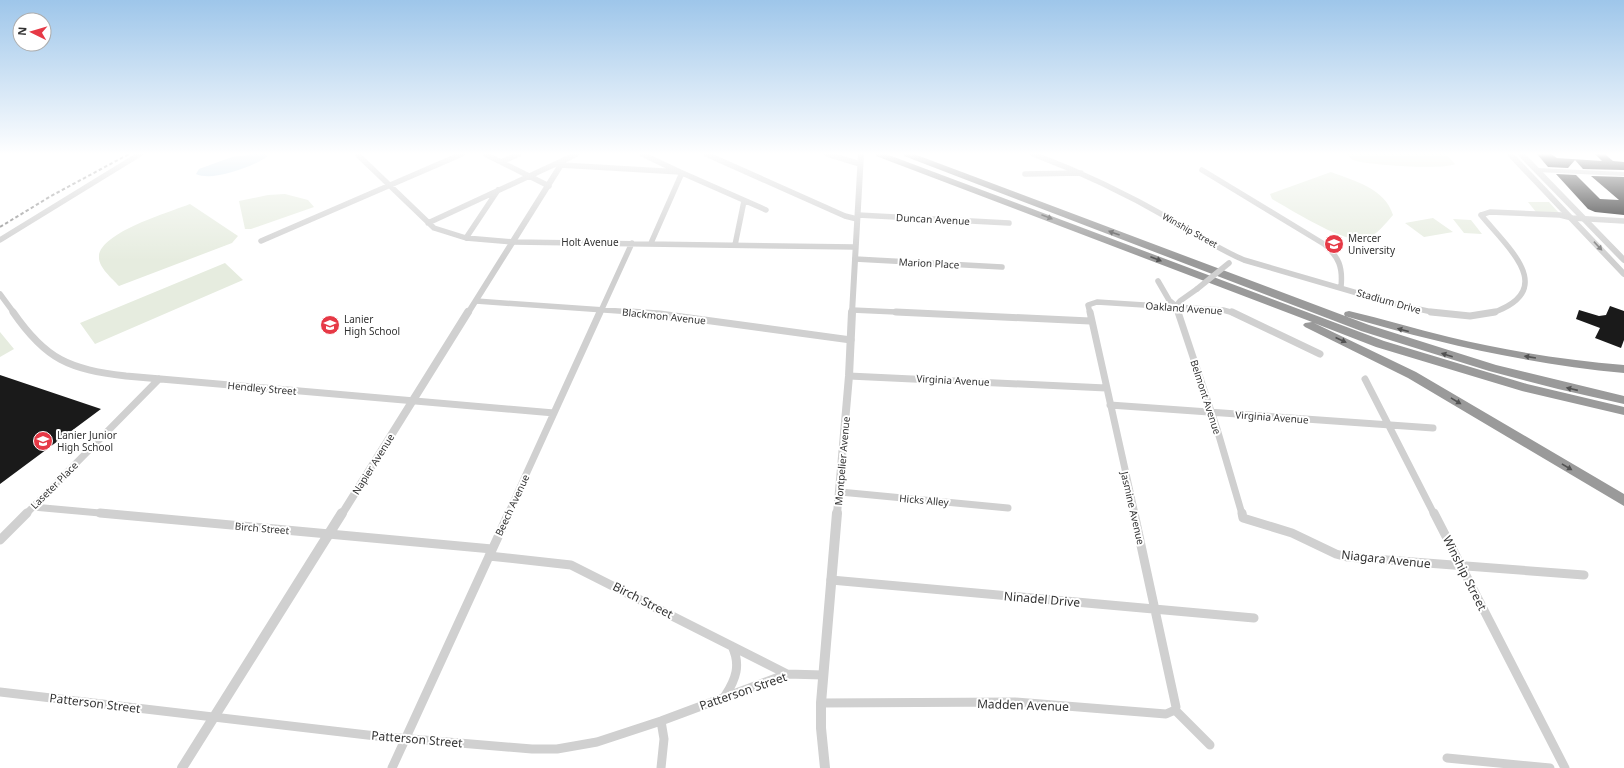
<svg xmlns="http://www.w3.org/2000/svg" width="1624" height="768" font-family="'Noto Sans',sans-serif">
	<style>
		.green { fill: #e6ecdf }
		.water { fill: #cfe2ee }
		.building { fill: #1a1a1a }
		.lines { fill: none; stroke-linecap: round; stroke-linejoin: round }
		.pedestrian { stroke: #d0d0d0; stroke-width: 4 }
		.minor-far2 { stroke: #d0d0d0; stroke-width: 5.5 }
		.minor-far1 { stroke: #d0d0d0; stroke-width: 7 }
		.minor { stroke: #d0d0d0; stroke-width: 9 }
		.tertiary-far2 { stroke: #d0d0d0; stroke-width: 6 }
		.tertiary-far1 { stroke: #d0d0d0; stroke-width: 8 }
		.tertiary { stroke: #d0d0d0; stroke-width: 10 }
		.motorway { fill: #9a9a9a; fill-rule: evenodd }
		.rail { stroke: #888; stroke-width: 2; stroke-dasharray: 3.5 2.5; stroke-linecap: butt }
		.minor-bridge { stroke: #d0d0d0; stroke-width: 5.5 }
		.oneway { fill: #525252 }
		.oneway2 { fill: #7a7a7a }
		.labels { text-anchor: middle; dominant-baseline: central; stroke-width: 4; stroke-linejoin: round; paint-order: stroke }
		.far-street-label { font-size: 9px; fill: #333; stroke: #fff }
		.street-label { font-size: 10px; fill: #333; stroke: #fff }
		.poi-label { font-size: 10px; fill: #333; stroke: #fff; text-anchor: start }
		.near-street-label { font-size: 12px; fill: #333; stroke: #fff }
	</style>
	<rect width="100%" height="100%" fill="#fff"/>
	<path class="green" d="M1347,154H1446L1455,164C1443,170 1371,165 1356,161C1352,160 1349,157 1347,154Z
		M1331,172C1354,181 1385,188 1393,215C1386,223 1376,236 1365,239C1344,244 1292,210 1272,199L1270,194Z
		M285,194L308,200L314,207L251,229H245L239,201L268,195Z
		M1528,202H1549L1559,213L1536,212Z
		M190,204L238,236L232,243L119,286C112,278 98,267 99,256C101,232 170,212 190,204Z
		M1433,218L1453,232L1424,237L1405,223Z
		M1453,219L1471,220L1482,234L1464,233Z
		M225,263L243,280L95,344L80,323Z
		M0,332L14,349L0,357Z"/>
	<path class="water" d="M254,154H265L268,156C255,166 212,182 196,174L199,169L232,157Z"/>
	<path class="building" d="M1537,154H1551L1557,158L1602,161L1595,154H1605L1613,161L1624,162V170L1583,169L1575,160L1568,168L1548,167Z
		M1556,174L1576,175L1600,199L1619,200L1591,176L1624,177V215L1595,212L1588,209Z
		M1610,306L1624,311V340L1621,348L1595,338L1600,328L1576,319L1579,310L1599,316L1606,315Z
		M0,375L101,409L0,484Z"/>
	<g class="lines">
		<path class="pedestrian" d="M1537,170L1624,174"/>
		<path class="minor-far2" d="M357,154L434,228L466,238L514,242L855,247
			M485,154L549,186
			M642,154L680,172L681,175L651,243
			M706,154L845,216L857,219
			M827,154L860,164
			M1033,154C1081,172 1127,194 1172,220C1196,234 1218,249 1244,260L1395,304L1437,313
			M501,162L519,154
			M561,165L680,172L766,210
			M1202,170L1324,244C1339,257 1343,267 1341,287
			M1025,174L1081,173
			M858,215L1009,223
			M1481,215C1508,248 1559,290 1492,313
			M1481,215L1490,212L1560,215L1572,218L1624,221
			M428,223L564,160
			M466,238L498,190
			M0,240L140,154
			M261,241L462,154
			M735,245L744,201
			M855,259L1002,267
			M1158,281L1169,300L1176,306L1178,313
			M0,294L14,313
			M476,301L647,313
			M1176,306L1180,301L1197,289
			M852,310L918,313
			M600,313L632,243
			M1090,313L1088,305L1097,302L1223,310L1234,313"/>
		<path class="minor-far1" d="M13,312C46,360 69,369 126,376L554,413
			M632,312L660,314L851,340
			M896,312L1090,321
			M1090,312L1135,514
			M1178,312L1217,429L1242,514
			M1232,312L1320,354
			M1431,312L1470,316L1495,312
			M849,376L1106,388
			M1365,379L1434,514
			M1110,405L1433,428
			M840,492L1008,508
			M33,507L111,514
			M26,514L159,379
			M508,514L600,312"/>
		<path class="minor" d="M100,513L492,549
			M1134,513L1176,707L1175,710
			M1242,513L1243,518L1292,533L1336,554L1347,557L1584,575
			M1434,513L1565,768
			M0,540L27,513
			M489,556L571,565L787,674
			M831,580L1254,618
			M0,692L376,736L532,749H557L597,742L661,721L787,674L823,675
			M725,696C736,679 741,665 732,646
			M821,703L1015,702L1166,714L1175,710
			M1175,710L1210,745
			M661,721L664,739L661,768
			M1447,758L1550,768
			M392,768L509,513"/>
		<path class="tertiary-far2" d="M1510,154L1624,274
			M1521,154L1624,260
			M468,313L564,160L576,154
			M852,313L861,154"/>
		<path class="tertiary-far1" d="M342,514L468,312
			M837,514L849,376L852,312"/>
		<path class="tertiary" d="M182,768L342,513
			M825,768L821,728V703L837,513"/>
		<path class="motorway" d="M875,154H886L1384,341L1527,384L1624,407V415L1522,391L1376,347L1314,323L1416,372L1624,494V506L1408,378L1305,327L1303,325L1305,323L1312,322L876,156Z
			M903,154H914L1369,325L1496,365L1624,396V404L1558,389L1489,371L1361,331L904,156Z
			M1349,311C1383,319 1416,329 1449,337C1507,351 1565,360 1624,365V373C1529,364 1437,343 1345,316L1344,314L1345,312Z"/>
		<path class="rail" d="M0,227L51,196L129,154"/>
		<path class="minor-bridge" d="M1197,289L1229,263"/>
	</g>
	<defs><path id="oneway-solid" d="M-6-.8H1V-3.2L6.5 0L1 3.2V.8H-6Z"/></defs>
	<g class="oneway">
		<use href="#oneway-solid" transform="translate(1047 217) rotate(21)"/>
		<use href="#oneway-solid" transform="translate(1114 233) rotate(-160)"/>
		<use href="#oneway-solid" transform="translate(1156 259) rotate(21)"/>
		<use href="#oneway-solid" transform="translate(1403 330) rotate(-165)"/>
		<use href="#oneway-solid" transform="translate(1341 340) rotate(25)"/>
		<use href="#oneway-solid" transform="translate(1447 355) rotate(-163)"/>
		<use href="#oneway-solid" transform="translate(1530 357) rotate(-171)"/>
		<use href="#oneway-solid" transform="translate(1572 389) rotate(-167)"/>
		<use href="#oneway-solid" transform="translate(1456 401) rotate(31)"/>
		<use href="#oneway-solid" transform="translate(1567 467) rotate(31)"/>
	</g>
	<use class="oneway2" href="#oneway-solid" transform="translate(1598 246) rotate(47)"/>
	<linearGradient id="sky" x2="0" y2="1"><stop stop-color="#9ec6ea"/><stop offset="0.59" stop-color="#fff"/><stop offset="1" stop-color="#fff" stop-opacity="0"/></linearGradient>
	<rect width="1624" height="261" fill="url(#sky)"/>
	<defs>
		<symbol id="university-disc" viewBox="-11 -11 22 22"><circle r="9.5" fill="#e63946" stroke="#fff"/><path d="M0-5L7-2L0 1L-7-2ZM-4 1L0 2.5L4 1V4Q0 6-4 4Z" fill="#fff"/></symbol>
		<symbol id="school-disc" viewBox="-11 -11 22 22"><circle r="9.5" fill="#e63946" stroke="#fff"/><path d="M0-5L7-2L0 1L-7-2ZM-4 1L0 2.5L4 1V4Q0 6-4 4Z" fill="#fff"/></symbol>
	</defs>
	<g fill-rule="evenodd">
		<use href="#university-disc" x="1323" y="233" width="22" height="22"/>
		<use href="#school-disc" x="319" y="314" width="22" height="22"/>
		<use href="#school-disc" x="32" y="430" width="22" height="22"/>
	</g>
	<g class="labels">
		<g class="far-street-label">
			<text transform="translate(1190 230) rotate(29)">Winship Street</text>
		</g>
		<g class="street-label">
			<text transform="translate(933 219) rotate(3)">Duncan Avenue</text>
			<text x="590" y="242">Holt Avenue</text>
			<text transform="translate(929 263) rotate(3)">Marion Place</text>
			<text transform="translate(1389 301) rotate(16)">Stadium Drive</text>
			<text transform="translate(1184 308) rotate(4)">Oakland Avenue</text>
			<text transform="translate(664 316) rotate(6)">Blackmon Avenue</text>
			<text transform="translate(953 380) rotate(3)">Virginia Avenue</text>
			<text transform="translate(262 388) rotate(5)">Hendley Street</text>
			<text transform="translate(1206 397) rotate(72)">Belmont Avenue</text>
			<text transform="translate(1272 417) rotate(4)">Virginia Avenue</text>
			<text transform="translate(842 461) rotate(-85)">Montpelier Avenue</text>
			<text transform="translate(373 464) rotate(-58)">Napier Avenue</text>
			<text transform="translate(54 485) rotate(-45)">Laseter Place</text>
			<text transform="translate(924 500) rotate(5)">Hicks Alley</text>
			<text transform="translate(512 505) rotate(-65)">Beech Avenue</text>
			<text transform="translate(1133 508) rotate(77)">Jasmine Avenue</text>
			<text transform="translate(262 528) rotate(5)">Birch Street</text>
		</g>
		<g class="poi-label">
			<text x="1348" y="238">Mercer<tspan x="1348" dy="12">University</tspan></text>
			<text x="344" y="319">Lanier<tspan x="344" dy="12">High School</tspan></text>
			<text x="57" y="435">Lanier Junior<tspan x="57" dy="12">High School</tspan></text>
		</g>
		<g class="near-street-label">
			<text transform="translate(1386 559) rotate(6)">Niagara Avenue</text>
			<text transform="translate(1465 573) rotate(63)">Winship Street</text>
			<text transform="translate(1042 599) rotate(5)">Ninadel Drive</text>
			<text transform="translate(643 600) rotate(27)">Birch Street</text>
			<text transform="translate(743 691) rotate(-19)">Patterson Street</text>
			<text transform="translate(95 703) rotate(7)">Patterson Street</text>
			<text transform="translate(1023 705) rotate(2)">Madden Avenue</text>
			<text transform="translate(417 739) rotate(5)">Patterson Street</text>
		</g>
	</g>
	<g transform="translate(32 32) rotate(275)"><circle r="19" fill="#ffffff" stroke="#adadad"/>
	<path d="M0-3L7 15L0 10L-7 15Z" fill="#e63946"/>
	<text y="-6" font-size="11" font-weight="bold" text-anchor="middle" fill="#333333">N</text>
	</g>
</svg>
